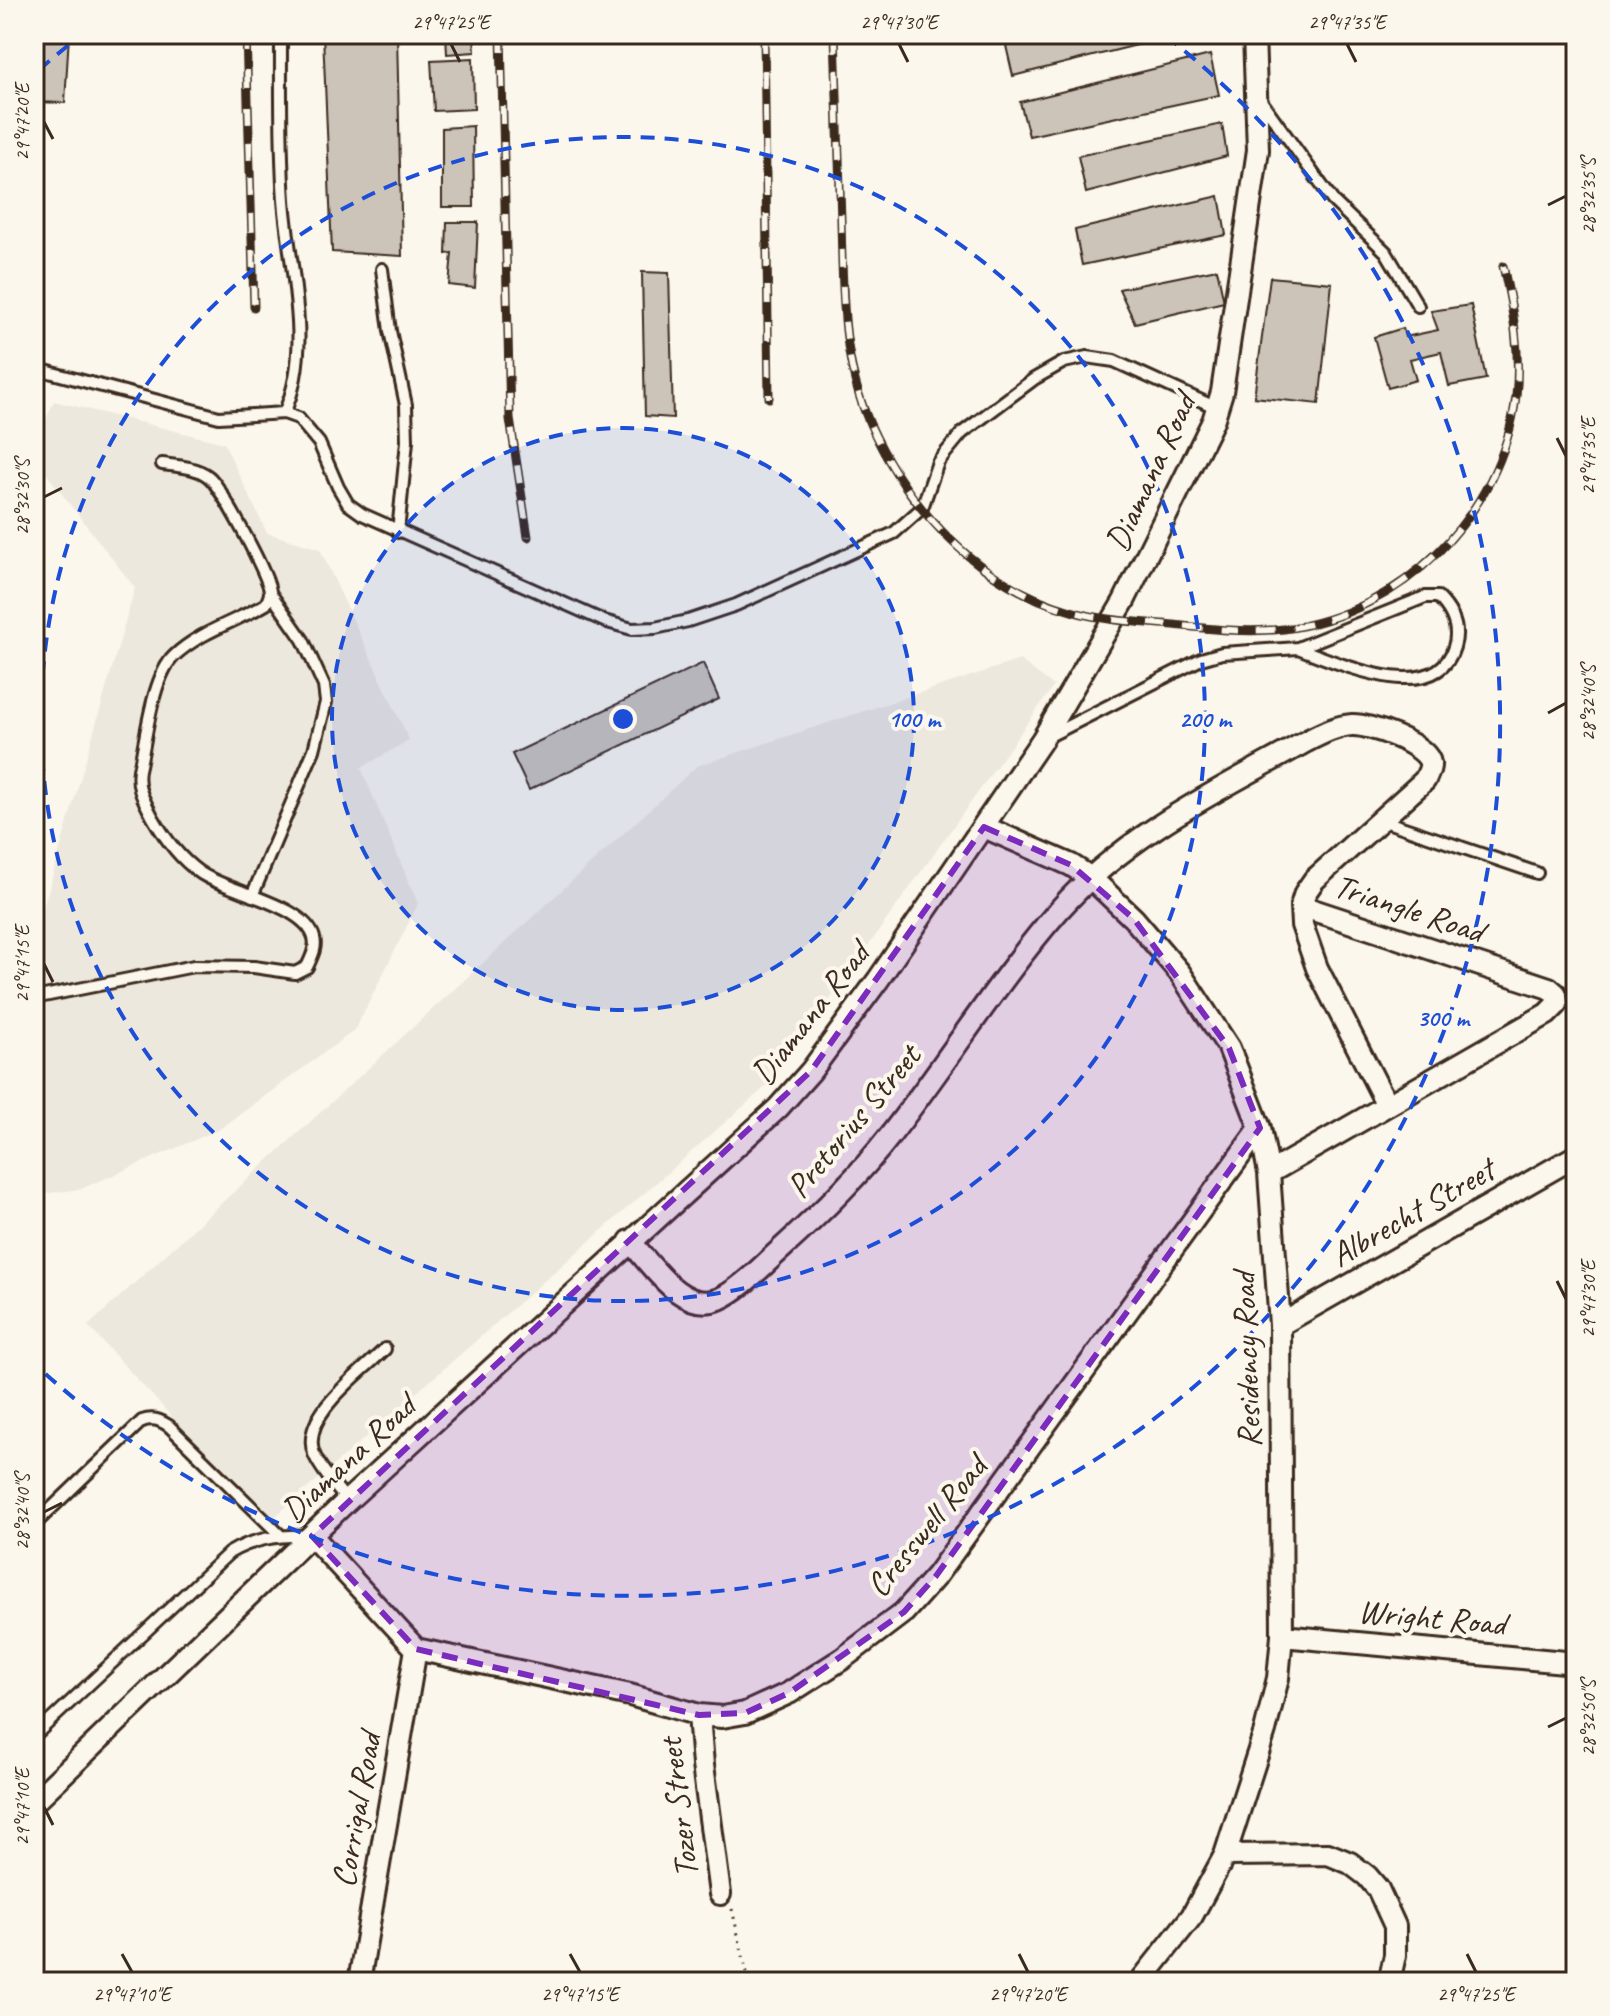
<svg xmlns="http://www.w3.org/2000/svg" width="1610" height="2016" font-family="Caveat,sans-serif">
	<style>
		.built { fill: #ede8dd }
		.building { fill: #ccc4b9; stroke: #3b2a1e; stroke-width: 2 }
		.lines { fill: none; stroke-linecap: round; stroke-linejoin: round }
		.service-casing { stroke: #3b2a1e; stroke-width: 16 }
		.minor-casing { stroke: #3b2a1e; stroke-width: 26 }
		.path { stroke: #3b2a1e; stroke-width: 3; stroke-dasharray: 2 6; stroke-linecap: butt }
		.service { stroke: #fbf7ec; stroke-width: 10 }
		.minor { stroke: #fbf7ec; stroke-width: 20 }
		.rail-casing { stroke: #3b2a1e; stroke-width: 9 }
		.rail { stroke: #fbf7ec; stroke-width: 6; stroke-dasharray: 18; stroke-linecap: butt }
		.marked { fill: #7b2cbf; fill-opacity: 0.2; stroke: #7b2cbf; stroke-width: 6; stroke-dasharray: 16 10; stroke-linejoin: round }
		.ticks { fill: none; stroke: #3b2a1e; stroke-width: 3 }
		.ring { fill: none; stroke: #1d4ed8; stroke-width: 4; stroke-dasharray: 14 10 }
		.labels { text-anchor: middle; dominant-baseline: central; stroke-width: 8; stroke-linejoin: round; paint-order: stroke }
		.street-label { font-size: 34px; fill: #3b2a1e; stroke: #fbf7ec }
		.centre { fill: #1d4ed8; stroke: #fbf7ec; stroke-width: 4 }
		.ring-label { font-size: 24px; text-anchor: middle; font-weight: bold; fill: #1d4ed8; stroke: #fbf7ec; stroke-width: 8; stroke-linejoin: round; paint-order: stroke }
		.neatline { fill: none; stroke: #3b2a1e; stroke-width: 3 }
		.ticks-label { font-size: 20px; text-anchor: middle; fill: #3b2a1e }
	</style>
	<rect width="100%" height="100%" fill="#fbf7ec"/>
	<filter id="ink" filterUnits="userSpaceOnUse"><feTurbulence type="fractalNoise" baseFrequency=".0125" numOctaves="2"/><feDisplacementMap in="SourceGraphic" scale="16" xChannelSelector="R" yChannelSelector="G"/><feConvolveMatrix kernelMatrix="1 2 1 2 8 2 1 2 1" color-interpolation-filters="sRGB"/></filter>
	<g filter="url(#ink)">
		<path class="built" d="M54,401L224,443L267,533L320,549L409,740L361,768L418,904L355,1030L220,1129L81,1189L34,1195V940L135,588L34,458V446Z
			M1020,660L1054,686L770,1083L269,1522L88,1326L697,766Z"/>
		<path class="building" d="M34,34H69L65,103L34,102Z
			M323,34H397L402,256L332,252Z
			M446,34H474L475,52L447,54Z
			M1016,34H1181L1013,76L1004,37Z
			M1210,55L1219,95L1029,136L1020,102Z
			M473,58L474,109L434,111L431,60Z
			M1222,124L1227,156L1086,193L1078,156Z
			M473,126L474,207H442V128Z
			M1219,196L1226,235L1082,265L1075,230Z
			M447,222H478L475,288L449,285L452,253L446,254Z
			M1217,269L1224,302L1135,323L1119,289Z
			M642,272L669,273L673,418L645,416Z
			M1270,277L1332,283L1319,404L1254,397Z
			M1471,305L1486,379L1449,386L1441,352L1410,359L1416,380L1388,388L1374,337L1403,328L1405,337L1438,330L1431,311Z
			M703,663L719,699L529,790L512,754Z"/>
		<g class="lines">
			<defs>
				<path id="service" d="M281,34C281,90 280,145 284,200C289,269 314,347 284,413
					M1259,98L1333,201L1386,252L1418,306
					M382,269L390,331L406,405L407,441L398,532
					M34,368L219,417L284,413L298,418L319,443L338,487L348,504L362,514L604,621L632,629L655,628L688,621L736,605L894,533L922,508L938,462L962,433L1034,379L1064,362L1087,357L1114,361L1217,408
					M1049,736L1201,659L1222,653L1298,648L1425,597H1438C1452,611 1460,628 1454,647C1436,708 1338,663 1298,648
					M1381,820L1537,873
					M252,896L314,750L326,702L324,686L303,640L271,594
					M34,998L194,966L254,967L295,973L307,967C311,958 317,948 314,938C305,904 226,892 199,872C179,858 164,837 152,816C144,800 136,788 139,770C146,740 152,677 174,656C199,632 237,621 266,604C268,600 270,596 270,592C270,578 221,487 209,477C197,467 178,466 162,464
					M347,1501C336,1486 321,1471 314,1454C299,1416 361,1373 385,1349
					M34,1525L142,1421C153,1417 160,1420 169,1426L280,1535
					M34,1736L229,1553C254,1538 279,1535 308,1536"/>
				<path id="minor" d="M984,827L1071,865L1091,878L1134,919L1180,973L1229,1048L1260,1128L1269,1173L1280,1325L1282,1636L1278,1678L1265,1731L1225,1855L1192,1916L1140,1982
					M1301,906L1302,925L1317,968L1387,1105
					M630,1241C651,1264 682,1314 719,1299C741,1289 762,1266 780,1250C819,1215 857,1178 889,1137C947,1063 997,981 1059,910C1126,834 1219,790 1307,741C1321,734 1336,726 1352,725C1369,724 1427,744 1430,763C1431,769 1427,775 1425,780L1314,880L1305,893L1301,906L1549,988L1556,994L1557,1004L1547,1014L1269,1173
					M1280,1325L1576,1156
					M312,1536L416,1649L630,1695L699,1715L722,1717L745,1713L789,1693L842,1659L904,1612L936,1576L1260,1128
					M1282,1636L1576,1663
					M699,1715L703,1765L720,1894
					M34,1802L347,1501L778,1108L811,1071L878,980L1042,740L1124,601L1213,421L1222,392L1258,150L1254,34
					M1225,1855L1328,1854L1350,1863L1367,1876L1378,1889L1395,1926V1955L1389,1982
					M359,1982L416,1649"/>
			</defs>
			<use href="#service" class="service-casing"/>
			<use href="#minor" class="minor-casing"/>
			<path class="path" d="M732,1909L749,1982"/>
			<use href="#service" class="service"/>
			<use href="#minor" class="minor"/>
			<defs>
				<path id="rail" d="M246,34L254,307
					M501,34L510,419L528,537
					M764,34L769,398
					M835,34C837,96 839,158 841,221C843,290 841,359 870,424C908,509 980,586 1071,611C1104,621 1139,622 1174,625C1210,629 1247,633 1284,629C1401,614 1502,515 1516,396C1521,352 1513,310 1503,266"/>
			</defs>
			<use href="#rail" class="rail-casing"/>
			<use href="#rail" class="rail"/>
		</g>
	</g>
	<path class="marked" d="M984,827L1071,865L1134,919L1229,1048L1260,1128L936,1576L904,1612L789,1693L745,1713L699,1715L416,1649L312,1536L811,1071Z"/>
	<path class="ticks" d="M451,44L460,62M899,44L908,62M1347,44L1356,62M44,122L53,139M1548,205L1566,196M1557,438L1566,456M44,497L62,488M1548,713L1566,703M44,964L53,982M1557,1281L1566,1299M44,1512L62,1503M1548,1727L1566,1718M44,1807L53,1825M122,1954L132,1972M570,1954L580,1972M1019,1954L1028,1972M1467,1954L1476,1972"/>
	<circle cx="623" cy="719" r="291" fill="#1d4ed8" fill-opacity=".12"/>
	<g class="ring">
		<circle cx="623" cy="719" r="291"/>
		<circle cx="623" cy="719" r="582"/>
		<path d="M39 70A873 873 0 0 1 80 36M1166 36A873 873 0 1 1 39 1368"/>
	</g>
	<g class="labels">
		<g class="street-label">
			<text transform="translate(1150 472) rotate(-65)">Diamana Road</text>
			<text transform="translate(1409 908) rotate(18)">Triangle Road</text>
			<text transform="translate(810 1013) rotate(-52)">Diamana Road</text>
			<text transform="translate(853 1121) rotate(-50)">Pretorius Street</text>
			<text transform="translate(1412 1212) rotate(-30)">Albrecht Street</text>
			<text transform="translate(1246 1360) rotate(-92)">Residency Road</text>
			<text transform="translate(348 1458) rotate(-43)">Diamana Road</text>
			<text transform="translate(926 1526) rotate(-51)">Cresswell Road</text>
			<text transform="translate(1432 1617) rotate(5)">Wright Road</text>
			<text transform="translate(678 1808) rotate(-97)">Tozer Street</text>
			<text transform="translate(356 1810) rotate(-80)">Corrigal Road</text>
		</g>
	</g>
	<circle cx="623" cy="719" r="12" class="centre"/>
	<g class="ring-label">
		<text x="914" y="727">100 m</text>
		<text x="1205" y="727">200 m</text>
		<text x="1443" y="1026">300 m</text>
	</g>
	<rect width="1610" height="2016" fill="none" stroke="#fbf7ec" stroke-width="88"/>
	<rect x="44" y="44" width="1522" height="1928" class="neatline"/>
	<g class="ticks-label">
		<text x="451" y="29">29°47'25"E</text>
		<text x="899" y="29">29°47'30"E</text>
		<text x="1347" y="29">29°47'35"E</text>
		<text transform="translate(22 122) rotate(-90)" y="7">29°47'20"E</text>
		<text transform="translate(1588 196) rotate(-90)" y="7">28°32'35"S</text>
		<text transform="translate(1588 456) rotate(-90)" y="7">29°47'35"E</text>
		<text transform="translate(22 497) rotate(-90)" y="7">28°32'30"S</text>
		<text transform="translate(1588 703) rotate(-90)" y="7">28°32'40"S</text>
		<text transform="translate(22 964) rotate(-90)" y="7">29°47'15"E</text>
		<text transform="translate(1588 1299) rotate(-90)" y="7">29°47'30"E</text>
		<text transform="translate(22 1512) rotate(-90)" y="7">28°32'40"S</text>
		<text transform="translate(1588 1718) rotate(-90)" y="7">28°32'50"S</text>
		<text transform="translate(22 1807) rotate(-90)" y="7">29°47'10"E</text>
		<text x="132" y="2001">29°47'10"E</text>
		<text x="580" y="2001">29°47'15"E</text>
		<text x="1028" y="2001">29°47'20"E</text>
		<text x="1476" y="2001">29°47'25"E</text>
	</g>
</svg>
